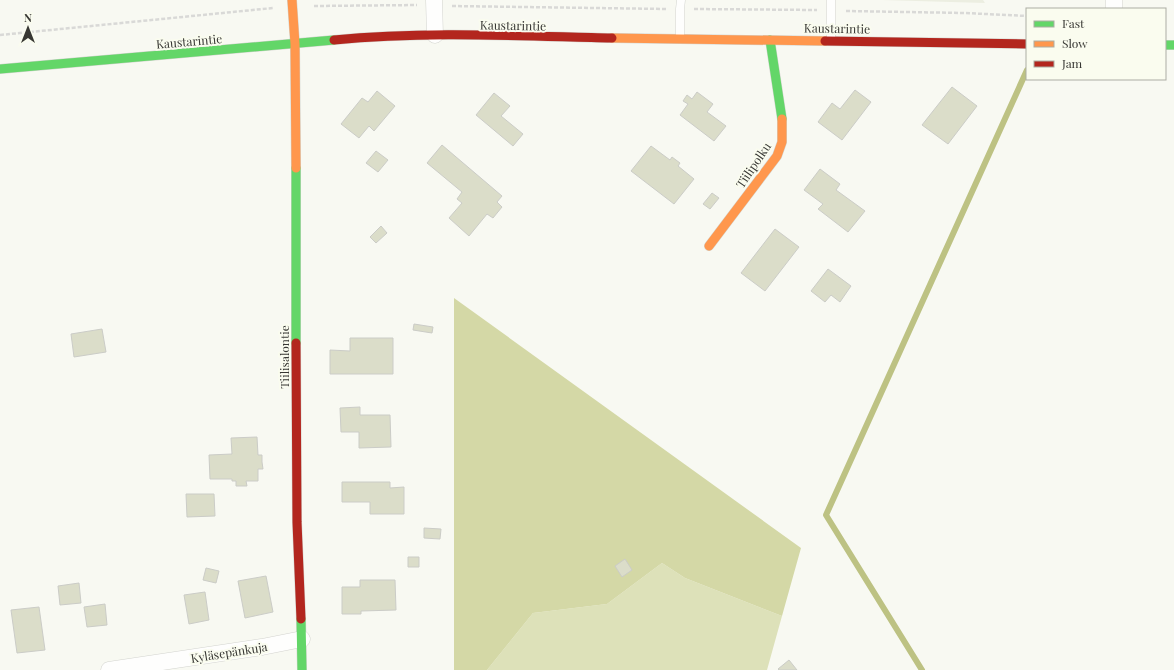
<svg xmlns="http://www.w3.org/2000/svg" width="1174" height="670" font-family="'Playfair Display',serif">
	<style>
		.built { fill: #eceee1 }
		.green { fill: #dde1b9 }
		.forest { fill: #d4d8a6 }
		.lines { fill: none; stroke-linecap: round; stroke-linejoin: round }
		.stream { stroke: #bdc283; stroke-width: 6 }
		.building { fill: #dbddc9; stroke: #cbccc7 }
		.lane-casing { stroke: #d3d4cf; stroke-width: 9 }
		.street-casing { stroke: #d3d4cf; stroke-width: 17 }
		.fast-casing { stroke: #d3d4cf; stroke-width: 10 }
		.slow-casing { stroke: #d3d4cf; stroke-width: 10 }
		.jam-casing { stroke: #d3d4cf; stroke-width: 10 }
		.path { stroke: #d9d9d7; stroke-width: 2.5; stroke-dasharray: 4 2; stroke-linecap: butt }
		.lane { stroke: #fefefd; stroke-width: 8 }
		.street { stroke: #fefefd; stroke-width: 16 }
		.fast { stroke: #63d668; stroke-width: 9 }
		.slow { stroke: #ff974d; stroke-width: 9 }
		.jam { stroke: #b3261e; stroke-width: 9 }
		.labels { text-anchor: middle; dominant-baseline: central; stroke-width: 4; stroke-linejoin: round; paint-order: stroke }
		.street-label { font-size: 12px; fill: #373733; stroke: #fafcef }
	</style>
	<rect width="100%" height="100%" fill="#f8f9f2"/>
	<path class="built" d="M882,0H983L985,3Z"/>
	<path class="green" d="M662,563L685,578L782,616L767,670H487L533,613L607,604Z"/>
	<path class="forest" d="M454,298L801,548L782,616L685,578L662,563L607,604L533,613L487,670H454Z"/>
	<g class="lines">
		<path class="stream" d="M922,670L826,515L1027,70"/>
	</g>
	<path class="building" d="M952,87L977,106L948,144L922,125Z
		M855,90L871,102L842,140L818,122L832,103L840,109Z
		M377,91L395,106L374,131L369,126L359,138L341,124L362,98L368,102Z
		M697,92L713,104L707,112L726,126L714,141L680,115L688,104L683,101L687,95L692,99Z
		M494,93L510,106L501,116L523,134L513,146L476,115Z
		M442,145L502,196L497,202L502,207L493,218L487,214L469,236L449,218L462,203L457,199L462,192L427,163Z
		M651,146L670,160L672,157L680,163L678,166L694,179L674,204L631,171Z
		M376,151L388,160L378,172L366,163Z
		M820,169L840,184L836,190L865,211L848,232L818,209L823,204L804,190Z
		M712,193L719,198L710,209L703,204Z
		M381,226L387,233L376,243L370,237Z
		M775,229L799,247L765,291L741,273Z
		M828,269L851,286L840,302L831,295L825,302L811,291Z
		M414,324L433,327L432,333L413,330Z
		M102,329L106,352L74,357L71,334Z
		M350,338H393V374H330V350L350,351Z
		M360,407V415H390L391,447L359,448V432H341L340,408Z
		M257,437L258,455H262V462L263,469H258V481H246L247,486H236V481H232V479H210L209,455L232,454L231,438Z
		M342,482H390V488L404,487V514H370V502H342Z
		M186,494H214L215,516L187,517Z
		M424,528L441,529L440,539L424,538Z
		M408,557H419V567H408Z
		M625,559L632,570L622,577L615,566Z
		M206,568L219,571L216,583L203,580Z
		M266,576L273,612L245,618L238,581Z
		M360,580H395L396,610L361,611V614H342V587H360Z
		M79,583L81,603L60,605L58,586Z
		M205,592L209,620L189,624L184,595Z
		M105,604L107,625L87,627L84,607Z
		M39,607L45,650L17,653L11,610Z
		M789,660L797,670H779L778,669Z"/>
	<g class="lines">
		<defs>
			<path id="lane" d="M831,0V39
				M680,37V9L681,0"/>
			<path id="street" d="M434,0L435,35
				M1114,9V0
				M109,670L262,647L302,639"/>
			<path id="fast" d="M770,40L782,119
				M1165,45H1174
				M0,69L334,40
				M296,168V343
				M301,619L302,670"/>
			<path id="slow" d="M292,0L295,44L296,168
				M612,38L825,41
				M709,246L777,156L782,142V119"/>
			<path id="jam" d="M334,40C426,31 519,36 612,38
				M825,41L1027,44
				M296,343L297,522L301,619"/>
		</defs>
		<use href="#lane" class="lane-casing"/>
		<use href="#street" class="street-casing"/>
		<use href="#fast" class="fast-casing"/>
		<use href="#slow" class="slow-casing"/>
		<use href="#jam" class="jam-casing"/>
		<path class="path" d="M314,6L417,5
			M452,6L667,9
			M694,9L817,10
			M846,11L965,13L1027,16
			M0,35L273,8"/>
		<use href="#lane" class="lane"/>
		<use href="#street" class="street"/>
		<use href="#fast" class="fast"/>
		<use href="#slow" class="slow"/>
		<use href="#jam" class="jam"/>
	</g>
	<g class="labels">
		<g class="street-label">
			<text transform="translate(513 25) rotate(1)">Kaustarintie</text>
			<text transform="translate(837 28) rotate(1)">Kaustarintie</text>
			<text transform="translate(189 41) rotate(-5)">Kaustarintie</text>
			<text transform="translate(753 165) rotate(-56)">Tiilipolku</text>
			<text transform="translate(284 357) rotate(-90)">Tiilisalontie</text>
			<text transform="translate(229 652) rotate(-9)">Kyläsepänkuja</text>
		</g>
	</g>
	<rect x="1026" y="8" width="140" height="72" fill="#fafcef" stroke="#acada4"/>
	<rect x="1034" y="21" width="20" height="6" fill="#63d668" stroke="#acada4"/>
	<text x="1062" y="28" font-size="12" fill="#373733">Fast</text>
	<rect x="1034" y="41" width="20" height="6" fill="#ff974d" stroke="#acada4"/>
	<text x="1062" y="48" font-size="12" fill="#373733">Slow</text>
	<rect x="1034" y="61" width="20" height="6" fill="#b3261e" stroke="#acada4"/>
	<text x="1062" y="68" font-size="12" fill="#373733">Jam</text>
	<g transform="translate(28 28)" stroke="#fafcef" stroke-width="3" paint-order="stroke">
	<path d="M0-3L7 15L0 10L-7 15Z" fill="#373733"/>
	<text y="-6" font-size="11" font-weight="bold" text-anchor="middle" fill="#373733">N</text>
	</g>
</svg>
